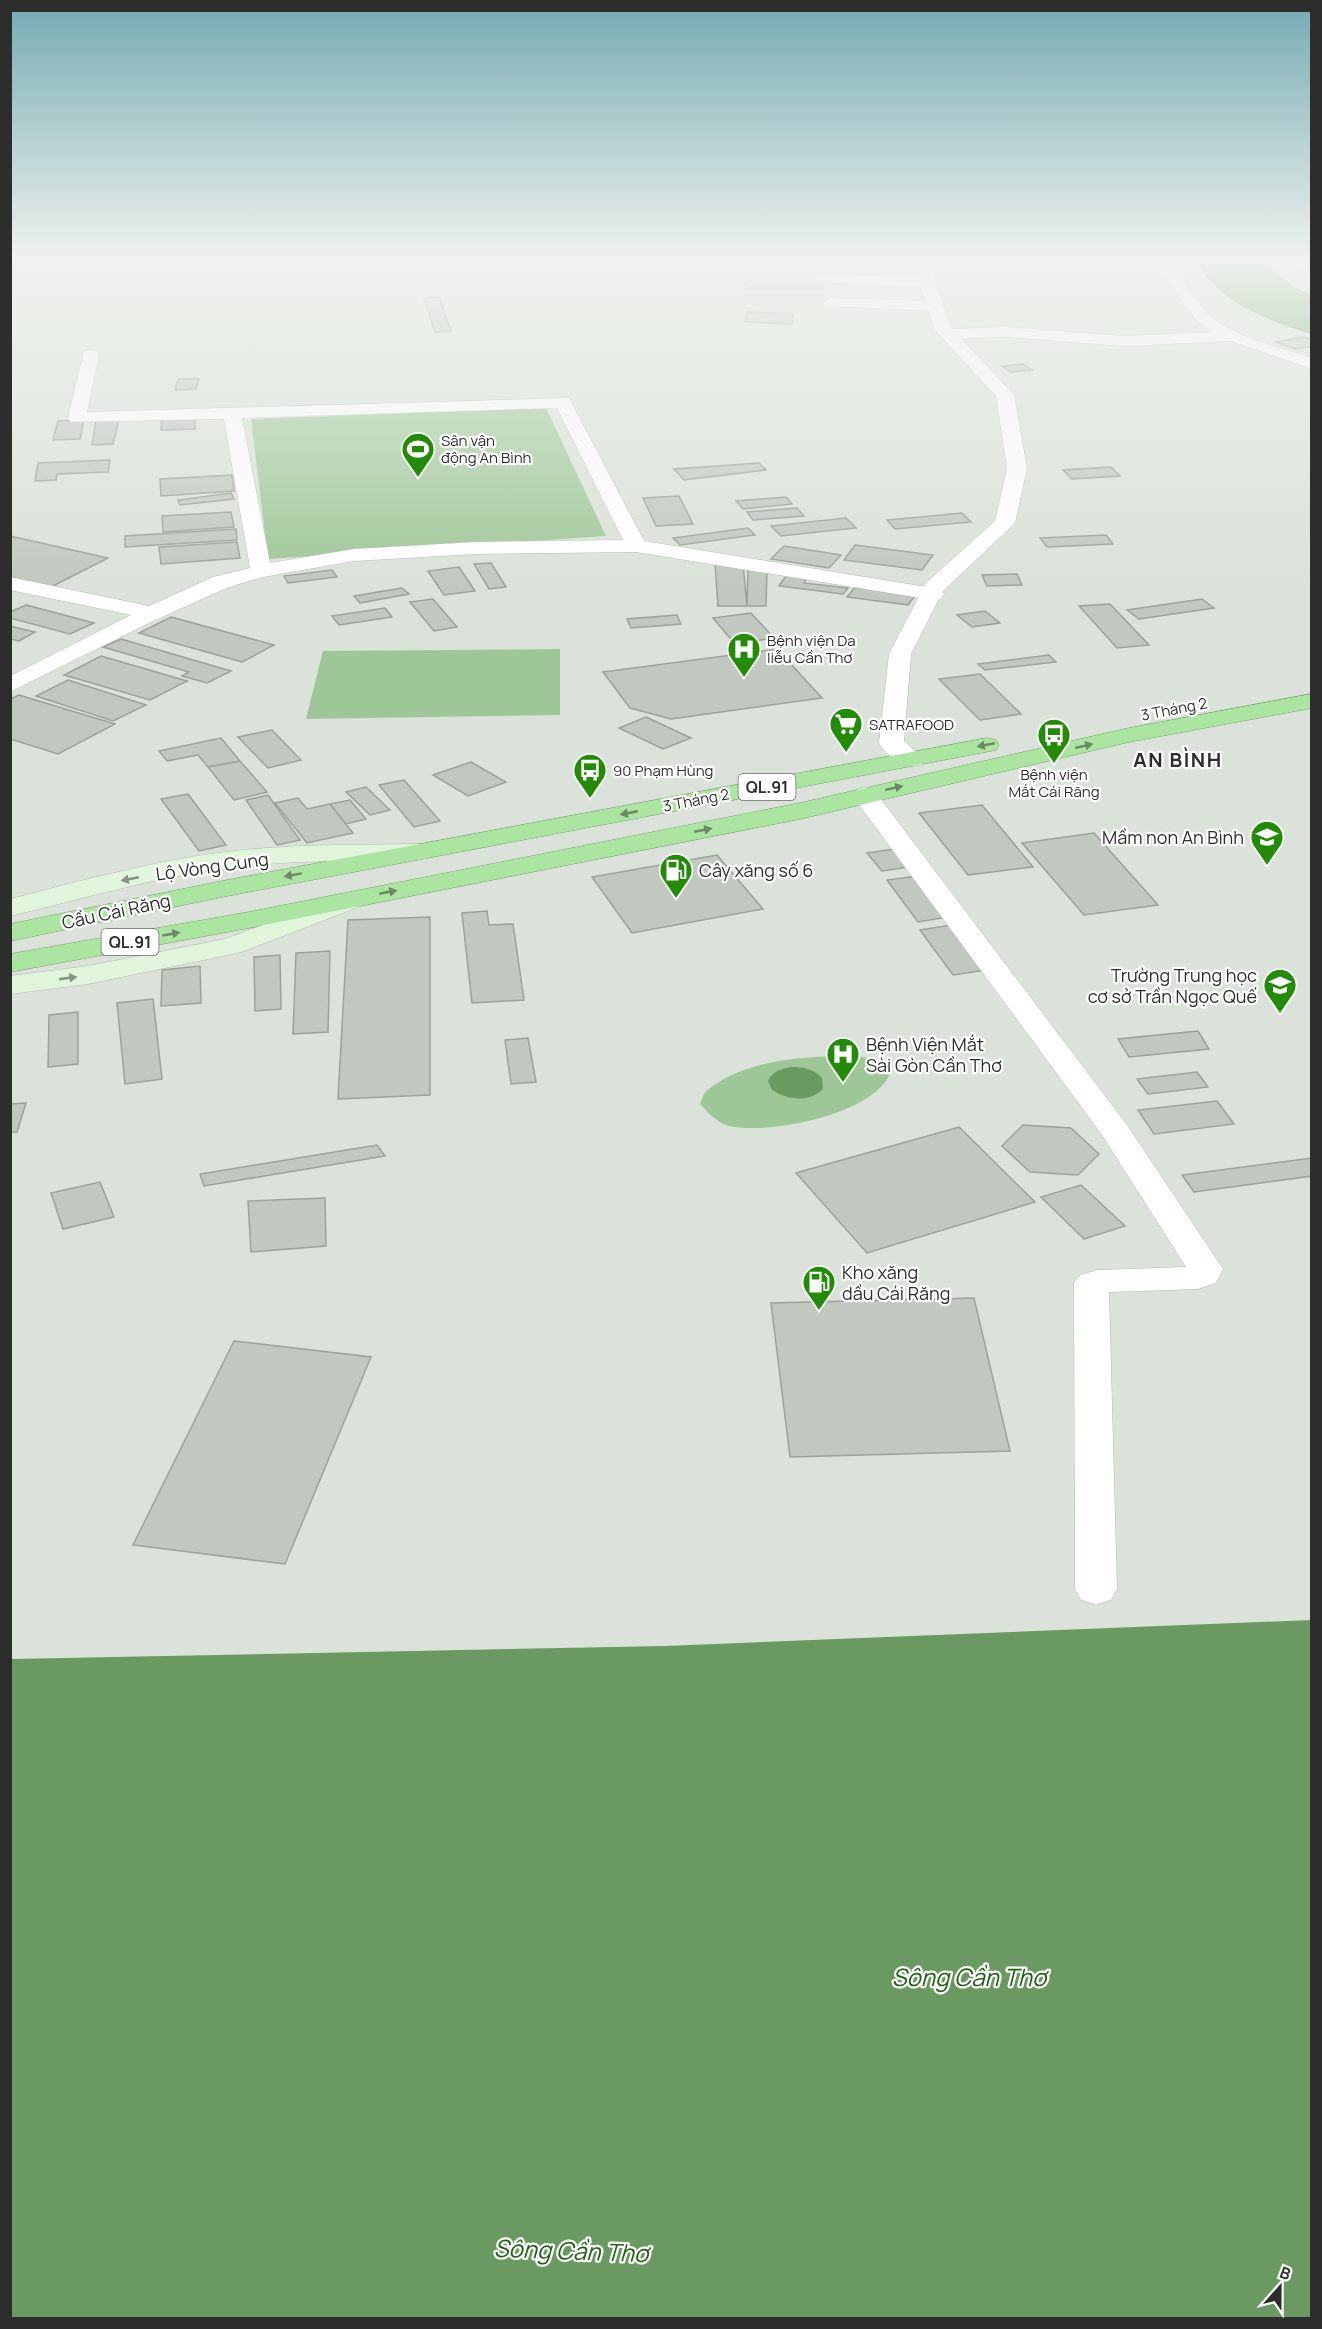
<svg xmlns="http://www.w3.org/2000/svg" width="1322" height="2329" font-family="Manrope,sans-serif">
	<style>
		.green { fill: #9ec797 }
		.water { fill: #6a9a61 }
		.building { fill: #c1c8c0; stroke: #9ba29a; stroke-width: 1.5 }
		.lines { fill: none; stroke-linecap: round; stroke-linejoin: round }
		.minor-casing { stroke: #b2b9b1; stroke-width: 1 }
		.tertiary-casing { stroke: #b2b9b1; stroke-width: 1 }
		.secondary-casing { stroke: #b2b9b1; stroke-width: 1 }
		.trunk-casing { stroke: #71a069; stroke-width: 1 }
		.minor { fill: #fff; fill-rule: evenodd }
		.tertiary { fill: #fff; fill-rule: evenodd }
		.secondary { fill: #e0f5dc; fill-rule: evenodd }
		.trunk { fill: #ace4a2; fill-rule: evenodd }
		.oneway { fill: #6c8966 }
		.oneway2 { fill: #869284 }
		.labels { text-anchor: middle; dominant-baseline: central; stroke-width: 4.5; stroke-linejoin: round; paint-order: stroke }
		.far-poi-label { font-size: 15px; fill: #2b2e2b; stroke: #fff; text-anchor: start }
		.far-street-label { font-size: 15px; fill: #2b2e2b; stroke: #fff }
		.shield { fill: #fff; stroke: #6b6d6b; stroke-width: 1.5 }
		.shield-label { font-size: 16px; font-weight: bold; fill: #2b2e2b }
		.poi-label { font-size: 18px; fill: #2b2e2b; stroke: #fff; text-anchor: start }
		.street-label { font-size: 18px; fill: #2b2e2b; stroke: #fff }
		.far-district-label { font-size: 20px; font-weight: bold; letter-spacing: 1.5px; fill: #2b2e2b; stroke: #fff }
		.near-water-label { font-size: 24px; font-style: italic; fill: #206214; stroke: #fff }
	</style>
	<rect width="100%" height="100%" fill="#dbe2d9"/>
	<path class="green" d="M546,408L606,536L268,559L251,419Z
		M560,649V715L306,719L323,651Z
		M847,1056L874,1058L892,1068C881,1114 769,1135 729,1126C717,1123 708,1112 700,1104C702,1099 704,1092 709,1089C747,1059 802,1057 847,1056Z"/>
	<path class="water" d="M1196,261H1260L1296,288L1311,294V334C1270,321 1217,302 1196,261Z
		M791,1067C803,1067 814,1069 822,1078L823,1089C809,1103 788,1100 772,1090L768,1081C772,1071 781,1069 791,1067Z
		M1311,1620V2318H11V1659L665,1646Z"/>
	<path class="building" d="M745,282H822L823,288H746Z
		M439,297L451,331L435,332L424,298Z
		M747,312L793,314L792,324L745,322Z
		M1304,337L1312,340V346L1295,349L1276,342Z
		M1023,364L1032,370L1011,372L1002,366Z
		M178,379H199L196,389L175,390Z
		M195,415V429L161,430L162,417Z
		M84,420L80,439L53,440L58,421Z
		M96,420H119L113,444L92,445Z
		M110,460L108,472L57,474L56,480L35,481L38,463Z
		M759,463L766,470L684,480L674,469Z
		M1111,467L1120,476L1072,479L1063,470Z
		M232,475L234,491L161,496L160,479Z
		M231,493L234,499L180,505L178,500Z
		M679,496L693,524L656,526L643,498Z
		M786,497L792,504L743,509L736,501Z
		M797,508L804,516L753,520L747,512Z
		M231,512L234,527L163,532L162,516Z
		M962,513L971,522L895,529L887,520Z
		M846,518L856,528L781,536L771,526Z
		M748,528L755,535L680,545L673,538Z
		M236,529L237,540L125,547V536Z
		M1106,535L1113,544L1047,547L1040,538Z
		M10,536L108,558L51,587L10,577Z
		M237,542L240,558L161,564L159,547Z
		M855,545L933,555L922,570L844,560Z
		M784,546L841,555L829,568L771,559Z
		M491,563L506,587L489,589L474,564Z
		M715,564H743L747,606H718Z
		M459,567L475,591L444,595L428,571Z
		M748,567H767L766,606H747Z
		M332,570L337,577L288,583L284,576Z
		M788,573L809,575L804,583L848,588L843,594L779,586Z
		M1017,574L1022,585L987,586L982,575Z
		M857,585L917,593L908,605L847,597Z
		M402,588L409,594L360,603L354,596Z
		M433,599L457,627L434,631L410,602Z
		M1202,599L1214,608L1139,619L1127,610Z
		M1110,604L1149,645L1117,648L1079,606Z
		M26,605L94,623L70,634L10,618V612Z
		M385,608L392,617L339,625L332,616Z
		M985,611L1000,623L972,627L957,615Z
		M751,613L774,638L735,644L713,618Z
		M677,615L681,624L631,628L627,619Z
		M171,617L274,645L242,662L139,633Z
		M10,626L35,632L19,641L10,639Z
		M121,639L231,671L207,683L182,676L189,672L103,647Z
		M777,649L822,698L671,719L630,708L603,672Z
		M1049,655L1056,662L985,670L978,664Z
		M101,656L187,681L150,700L64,675Z
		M980,674L1021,714L980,720L939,679Z
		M68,680L146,705L113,721L36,696Z
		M19,695L115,724L58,754L10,739V699Z
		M646,717L691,738L663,749L619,728Z
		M272,730L301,760L268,768L238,737Z
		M221,738L240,761L208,767L198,755L167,761L159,751Z
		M240,761L267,792L234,800L208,767Z
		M471,762L506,782L468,796L433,775Z
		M404,780L440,821L414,827L379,785Z
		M366,787L390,810L370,815L346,792Z
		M188,794L226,845L199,851L161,799Z
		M268,795L300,840L277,845L246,800Z
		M298,798L307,809L330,804L353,833L307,843L275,803Z
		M350,800L366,819L346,824L330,804Z
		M982,805L1033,867L968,875L919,813Z
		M1094,833L1158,905L1084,915L1022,843Z
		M894,849L909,867L882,871L867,853Z
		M717,855L763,909L632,933L592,877Z
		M917,876L948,917L918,922L887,880Z
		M487,911L489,925L513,924L524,1000L472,1003L462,913Z
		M430,917V1095L338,1099L348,920Z
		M951,925L986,970L953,975L920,930Z
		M330,951L328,1032L293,1034L296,953Z
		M280,955L281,1009L255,1011L254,957Z
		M200,966L201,1003L161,1006L162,970Z
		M153,999L162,1079L125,1084L117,1003Z
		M78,1012V1064L48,1067L49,1015Z
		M1198,1031L1209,1049L1129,1057L1118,1039Z
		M528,1038L536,1082L511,1084L505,1040Z
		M1197,1072L1208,1087L1148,1094L1137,1079Z
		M1217,1101L1234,1124L1154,1134L1138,1110Z
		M26,1103L17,1132H10V1104Z
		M1023,1125L1071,1128L1099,1154L1078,1175L1030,1172L1002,1146Z
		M959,1127L1035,1202L867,1253L796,1173Z
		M377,1145L385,1156L204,1186L200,1174Z
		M1312,1158V1176L1194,1192L1182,1175Z
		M100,1182L114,1217L63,1229L51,1193Z
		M1081,1185L1125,1226L1084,1239L1041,1197Z
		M325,1198L326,1246L251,1252L248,1201Z
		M974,1298L1010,1451L790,1457L771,1303Z
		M234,1341L371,1357L285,1564L133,1545Z"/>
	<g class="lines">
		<defs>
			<path id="minor" d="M1154,261H1170C1182,278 1194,299 1208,314C1230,336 1282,348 1312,358V369L1231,341L1124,346L1006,337L946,339L938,334L946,329L1006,327L1124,336L1213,332L1197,321Z
				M1295,261H1310L1312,275L1307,274Z
				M822,274L928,278L936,283L928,288L817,282L814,279L817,276Z
				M831,298L934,301L942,306L934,311L825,306L823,303Z
				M91,350L97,351L99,355L87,412L569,398L644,541L933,588L941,589L944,594L941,599L933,600L636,552L476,554L354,561L263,577L229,587L149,623L10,692V676L131,615L10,590V577L149,606L213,577L250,568L224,419L71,422L68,418L83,355L85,351ZM557,408L623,540L476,542L354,549L270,563L242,418Z
				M865,787L874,790L1127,1125L1223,1269L1216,1283L1198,1289L1109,1292L1117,1589L1111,1600L1096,1604L1081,1600L1075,1589L1074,1283L1080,1275L1097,1270L1186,1267L1102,1135L852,795L856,790Z"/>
			<path id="tertiary" d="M919,261H934L936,283L951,328L1014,395L1027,468L1015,523L943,591L911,654L904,741L924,760L921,765C904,769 888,757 879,743L889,654L926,583L995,521L1007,468L996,396L935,330L920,283Z"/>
			<path id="secondary" d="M418,844L427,846L431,852L427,858L418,860C354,861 289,860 225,868C152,878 82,899 10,916V899C81,881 153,861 225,852C289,844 354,845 418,844Z
				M351,892L361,894L365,900L361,906L242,952L88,984L10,994V976L88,966L225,939Z"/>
			<path id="trunk" d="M1312,694V708L1129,742L800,819L249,928L10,972V954L249,912L800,803L1129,728Z
				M987,738L996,740L999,745L996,750L222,897L10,941V924L222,881Z"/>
		</defs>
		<use href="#minor" class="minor-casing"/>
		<use href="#tertiary" class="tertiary-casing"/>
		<use href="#secondary" class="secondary-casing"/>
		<use href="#trunk" class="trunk-casing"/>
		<use href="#minor" class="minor"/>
		<use href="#tertiary" class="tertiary"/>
		<use href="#secondary" class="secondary"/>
		<use href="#trunk" class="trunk"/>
	</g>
	<defs><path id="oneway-solid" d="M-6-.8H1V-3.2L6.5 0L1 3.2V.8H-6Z" transform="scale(1.5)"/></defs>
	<g class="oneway">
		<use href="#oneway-solid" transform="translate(986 745) rotate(169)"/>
		<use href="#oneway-solid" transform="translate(1084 746) rotate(-13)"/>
		<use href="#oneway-solid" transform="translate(894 788) rotate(-13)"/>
		<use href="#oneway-solid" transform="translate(629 813) rotate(169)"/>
		<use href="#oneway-solid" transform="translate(703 830) rotate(-11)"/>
		<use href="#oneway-solid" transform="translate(293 875) rotate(170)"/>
		<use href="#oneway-solid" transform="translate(388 892) rotate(-11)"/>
		<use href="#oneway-solid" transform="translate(171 934) rotate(-10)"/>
	</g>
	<g class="oneway2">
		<use href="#oneway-solid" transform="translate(130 879) rotate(169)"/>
		<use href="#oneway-solid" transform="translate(68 978) rotate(-8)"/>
	</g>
	<linearGradient id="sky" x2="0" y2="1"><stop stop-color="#75aab2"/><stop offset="0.44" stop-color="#eff2ee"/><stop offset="1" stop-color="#eff2ee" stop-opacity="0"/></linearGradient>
	<rect width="1322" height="587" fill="url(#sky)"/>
	<defs>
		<symbol id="stadium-pin" viewBox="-11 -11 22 30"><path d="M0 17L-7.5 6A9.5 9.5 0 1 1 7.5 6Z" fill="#238b07" stroke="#fff"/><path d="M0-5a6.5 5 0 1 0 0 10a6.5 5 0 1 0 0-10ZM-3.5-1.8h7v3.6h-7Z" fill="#fff"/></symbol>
		<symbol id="hospital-pin" viewBox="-11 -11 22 30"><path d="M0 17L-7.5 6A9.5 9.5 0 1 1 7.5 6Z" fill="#238b07" stroke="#fff"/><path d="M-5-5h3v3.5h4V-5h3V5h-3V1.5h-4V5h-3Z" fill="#fff"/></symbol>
		<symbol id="supermarket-pin" viewBox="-11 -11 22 30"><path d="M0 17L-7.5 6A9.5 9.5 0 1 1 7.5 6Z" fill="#238b07" stroke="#fff"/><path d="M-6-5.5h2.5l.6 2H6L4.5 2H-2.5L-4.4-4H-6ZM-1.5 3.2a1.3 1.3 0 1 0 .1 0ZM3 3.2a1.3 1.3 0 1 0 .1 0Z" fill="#fff"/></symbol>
		<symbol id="bus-pin" viewBox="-11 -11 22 30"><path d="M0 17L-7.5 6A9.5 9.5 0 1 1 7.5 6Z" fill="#238b07" stroke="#fff"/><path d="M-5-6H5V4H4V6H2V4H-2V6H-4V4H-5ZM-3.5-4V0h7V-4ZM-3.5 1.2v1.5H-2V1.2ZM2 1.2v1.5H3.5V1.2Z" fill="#fff"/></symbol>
		<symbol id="school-pin" viewBox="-11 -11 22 30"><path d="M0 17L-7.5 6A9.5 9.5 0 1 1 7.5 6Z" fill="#238b07" stroke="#fff"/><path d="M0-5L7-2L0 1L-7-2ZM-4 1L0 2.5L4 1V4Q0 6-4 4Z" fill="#fff"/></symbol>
		<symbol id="fuel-pin" viewBox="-11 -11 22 30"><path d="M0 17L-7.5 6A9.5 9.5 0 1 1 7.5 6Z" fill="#238b07" stroke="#fff"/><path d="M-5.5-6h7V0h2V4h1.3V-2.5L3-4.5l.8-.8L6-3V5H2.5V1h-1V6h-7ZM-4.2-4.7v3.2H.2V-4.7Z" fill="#fff"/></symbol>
	</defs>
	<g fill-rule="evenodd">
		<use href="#stadium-pin" x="399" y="430" width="38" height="52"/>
		<use href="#hospital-pin" x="725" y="630" width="38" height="52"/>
		<use href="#supermarket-pin" x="827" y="705" width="38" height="52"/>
		<use href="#bus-pin" x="1035" y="716" width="38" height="52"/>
		<use href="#bus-pin" x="571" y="751" width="38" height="52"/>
		<use href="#school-pin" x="1248" y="818" width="38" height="52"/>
		<use href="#fuel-pin" x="657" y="851" width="38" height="52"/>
		<use href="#school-pin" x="1261" y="966" width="38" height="52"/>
		<use href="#hospital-pin" x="824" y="1035" width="38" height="52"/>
		<use href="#fuel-pin" x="800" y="1263" width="38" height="52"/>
	</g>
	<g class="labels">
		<g class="far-poi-label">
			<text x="441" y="440">Sân vận<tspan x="441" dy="17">động An Bình</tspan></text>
			<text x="767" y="640">Bệnh viện Da<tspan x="767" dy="17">liễu Cần Thơ</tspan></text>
			<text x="869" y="724">SATRAFOOD</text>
			<text x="613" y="770">90 Phạm Hùng</text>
			<text x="1054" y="774" text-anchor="middle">Bệnh viện<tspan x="1054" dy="17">Mắt Cái Răng</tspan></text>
		</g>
		<g class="far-street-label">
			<text transform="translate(1174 709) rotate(-11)">3 Tháng 2</text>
			<text transform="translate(696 800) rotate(-11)">3 Tháng 2</text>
		</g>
		<g class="shield">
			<rect x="738.5" y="774" width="57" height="26" rx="4.5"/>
			<rect x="101.5" y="929" width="57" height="26" rx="4.5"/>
		</g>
		<g class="shield-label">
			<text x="767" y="787">QL.91</text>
			<text x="130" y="942">QL.91</text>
		</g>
		<g class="poi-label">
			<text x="1244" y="837" text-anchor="end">Mầm non An Bình</text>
			<text x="699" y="870">Cây xăng số 6</text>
			<text x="1257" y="975" text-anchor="end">Trường Trung học<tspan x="1257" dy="21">cơ sở Trần Ngọc Quế</tspan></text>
			<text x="866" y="1044">Bệnh Viện Mắt<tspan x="866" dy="21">Sài Gòn Cần Thơ</tspan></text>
			<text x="842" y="1272">Kho xăng<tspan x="842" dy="21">dầu Cái Răng</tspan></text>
		</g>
		<g class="street-label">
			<text transform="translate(212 866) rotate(-8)">Lộ Vòng Cung</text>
			<text transform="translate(116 911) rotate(-12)">Cầu Cái Răng</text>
		</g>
		<g class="far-district-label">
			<text x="1178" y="759">AN BÌNH</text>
		</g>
		<g class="near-water-label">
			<text x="969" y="1976">Sông Cần Thơ</text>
			<text transform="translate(571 2250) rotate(2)">Sông Cần Thơ</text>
		</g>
	</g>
	<rect width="1322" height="2329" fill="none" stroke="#2b2e2b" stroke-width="24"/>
	<g transform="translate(1280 2287) rotate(21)" stroke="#ffffff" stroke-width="4.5" paint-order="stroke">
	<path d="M0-4.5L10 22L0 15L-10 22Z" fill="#2b2e2b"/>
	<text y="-9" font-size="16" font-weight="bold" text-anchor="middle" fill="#2b2e2b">B</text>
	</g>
</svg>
